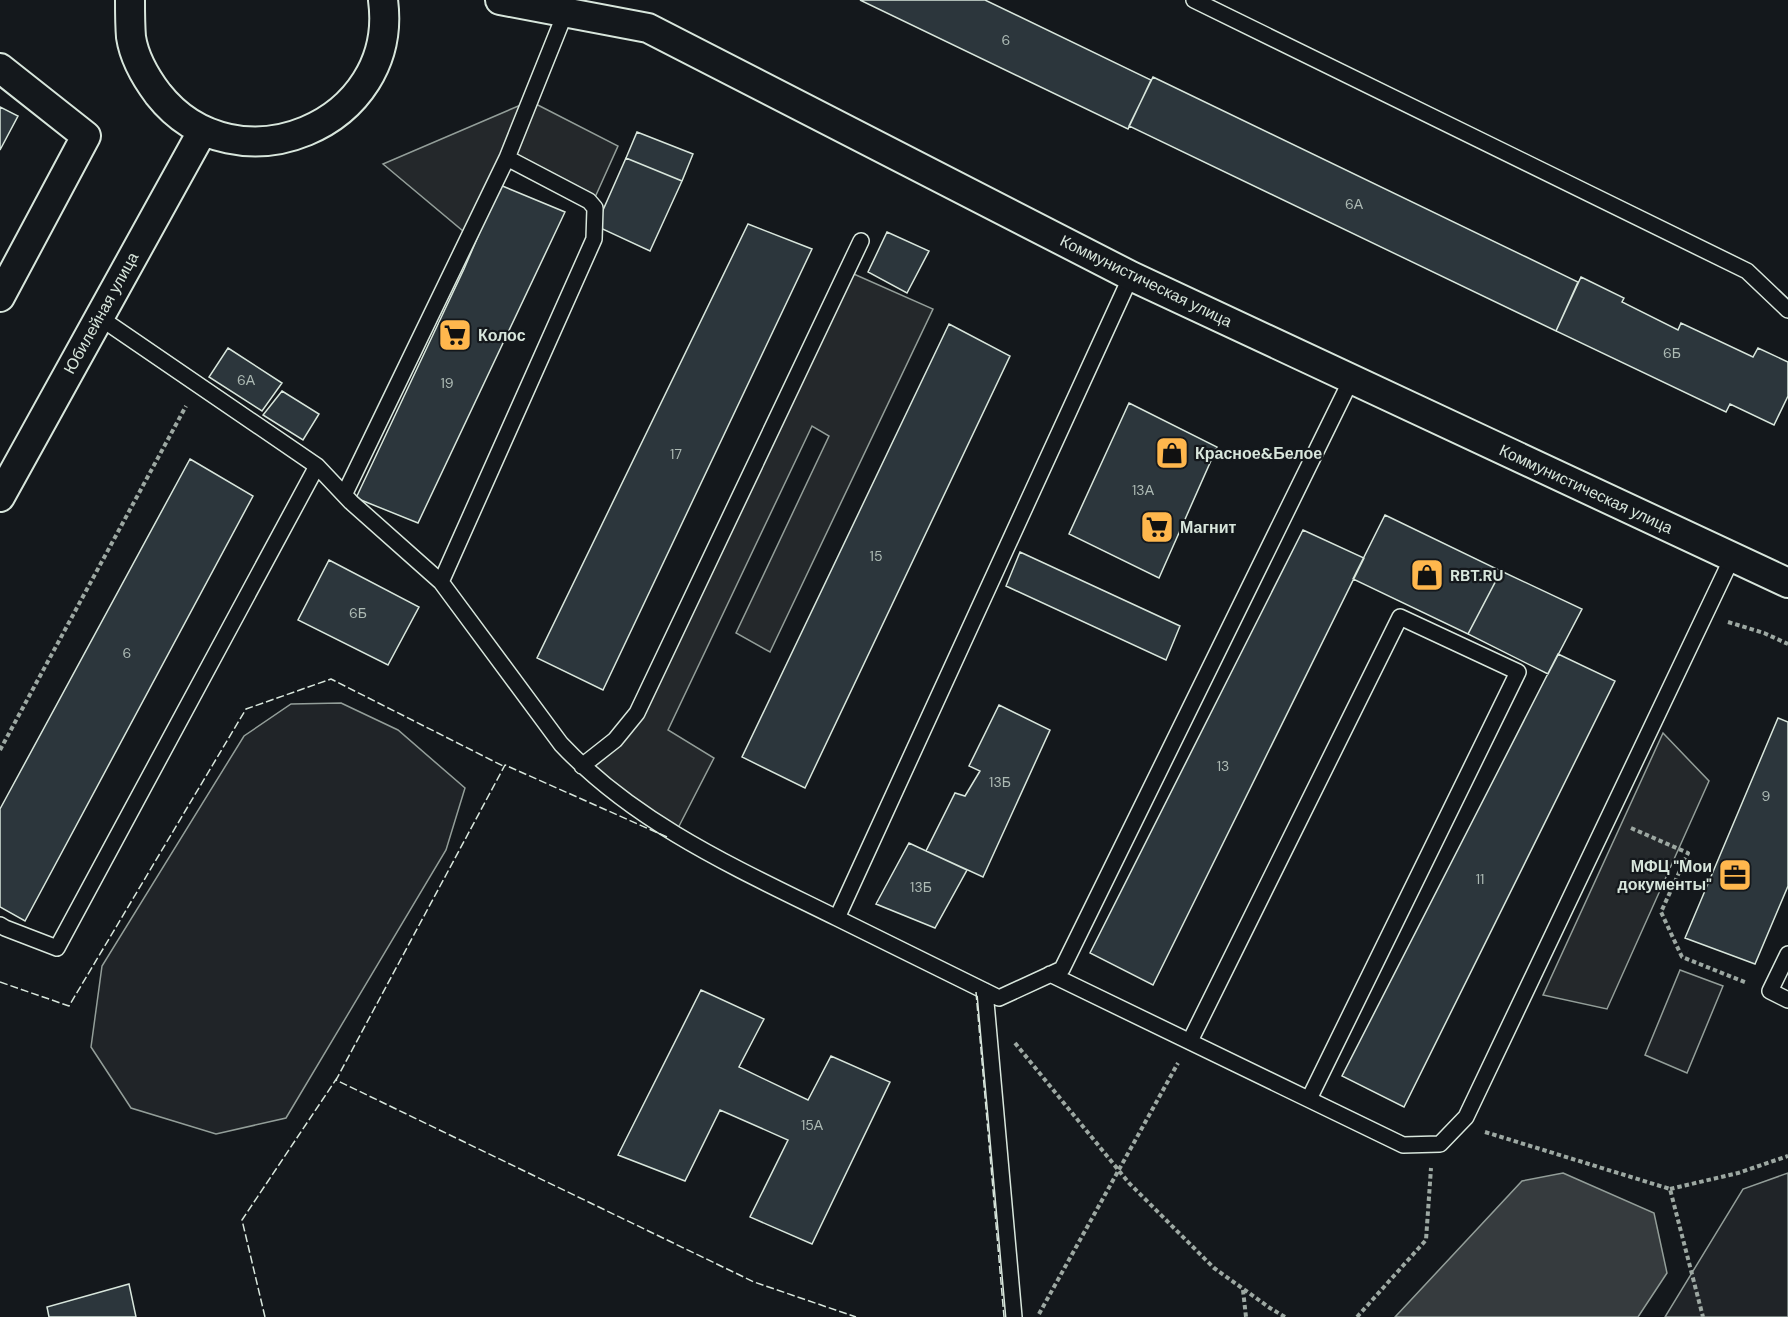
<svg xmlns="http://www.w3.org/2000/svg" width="1788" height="1317" font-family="'DM Sans',sans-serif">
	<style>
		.green { fill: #202428; stroke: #939e99; stroke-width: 1.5 }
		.parking { fill: #24282b; stroke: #939e99; stroke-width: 1.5 }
		.water { fill: #363b3e; stroke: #939e99; stroke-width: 1.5 }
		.building { fill: #2c363c; stroke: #d8e6dc; stroke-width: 1.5 }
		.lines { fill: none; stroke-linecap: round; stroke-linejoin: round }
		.lane-casing { stroke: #d8e6dc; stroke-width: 18 }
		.street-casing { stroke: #d8e6dc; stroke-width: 32 }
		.path { stroke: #9da8a2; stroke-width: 4; stroke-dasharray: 4.5 3; stroke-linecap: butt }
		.lane { stroke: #14181c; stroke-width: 15 }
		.street { stroke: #14181c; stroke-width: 28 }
		.fence { stroke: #d8e6dc; stroke-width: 1.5; stroke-dasharray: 8 3; stroke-linecap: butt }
		.labels { text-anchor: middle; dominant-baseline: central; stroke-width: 4.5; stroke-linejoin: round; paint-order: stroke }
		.number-label { font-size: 14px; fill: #adbab4 }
		.street-label { font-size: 16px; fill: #d8e6dc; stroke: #14181c }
		.poi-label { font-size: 16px; font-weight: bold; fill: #d8e6dc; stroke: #14181c; text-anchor: start }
	</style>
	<rect width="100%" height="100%" fill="#14181c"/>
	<path class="green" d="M341,703L398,730L465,788L446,850L286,1118L216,1134L131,1108L91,1047L102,966L244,736L291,704Z
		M1680,970L1723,986L1687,1073L1645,1055Z
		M1788,1173V1317H1665L1743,1189Z"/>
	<path class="parking" d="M530,101L618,146L592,204L507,158L469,236L383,164Z
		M847,271L933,309L770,652L736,633L829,436L812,426L668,730L714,758L675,834L585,769L637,713Z
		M1663,733L1709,781L1607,1009L1543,995Z"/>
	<path class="water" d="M1563,1173L1654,1213L1667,1273L1638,1317H1395L1522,1181Z"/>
	<path class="building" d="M860,0H985L1151,80L1128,129Z
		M1153,77L1578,282L1556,331L1129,126Z
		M0,107L18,116L0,150Z
		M637,132L693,154L682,181L626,158Z
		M626,158L682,181L650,251L596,226Z
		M500,185L565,212L418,523L356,498L464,269Z
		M748,224L812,249L603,690L537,658Z
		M887,232L929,251L907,293L868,272Z
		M1581,277L1624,298L1622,302L1678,330L1681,323L1753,357L1758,348L1788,362V396L1774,425L1730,404L1726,412L1556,331Z
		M949,324L1010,356L805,788L742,757Z
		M228,348L282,383L262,411L209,377Z
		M282,391L319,414L303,440L263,415Z
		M1129,403L1217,447L1159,578L1069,534Z
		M190,459L253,496L25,921L0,907V809Z
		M1385,515L1501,571L1468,634L1353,579Z
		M1303,530L1364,558L1153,985L1090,953Z
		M1020,552L1180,626L1166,660L1006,586Z
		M329,560L419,607L388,665L298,620Z
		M1501,571L1582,609L1548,674L1468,634Z
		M1558,654L1615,681L1404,1107L1342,1076Z
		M999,705L1050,730L983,877L926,851L955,793L965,796L980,771L969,766Z
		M1778,718L1788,722V886L1755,964L1685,938Z
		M909,843L967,870L935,928L876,904Z
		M701,990L764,1019L739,1067L808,1100L831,1056L890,1082L812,1244L750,1217L788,1140L720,1110L685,1181L618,1155Z
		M129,1284L136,1317H49L47,1307Z"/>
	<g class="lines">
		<defs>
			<path id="lane" d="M1194,0L1747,271L1788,310
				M99,317L317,466L351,502L441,582L561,744C637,825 740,870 837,918L1131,276
				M345,493L507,158
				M441,582L594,239L595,208L589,201L507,158L566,11
				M582,766L615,740L637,713L861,241
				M837,918L999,998L1062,969L1352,378
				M0,925L5,928L57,948L317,466
				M1788,954L1770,991L1788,1000
				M1050,974L1403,1145L1440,1144L1466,1117L1732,558
				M985,991L1014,1317
				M1190,1041L1400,617L1518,672L1309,1099"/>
			<path id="street" d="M130,0C130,12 130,25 131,37C134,57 146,78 158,94C236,193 400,125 383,0
				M500,0L648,28L1131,276L1788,583
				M0,68L86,136L0,297
				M0,497L203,130"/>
		</defs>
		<use href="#lane" class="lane-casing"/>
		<use href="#street" class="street-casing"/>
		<path class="path" d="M1728,622L1764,633L1788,644
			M0,750L186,406
			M1631,828L1688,853L1661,912L1682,957L1747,983
			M1015,1043L1129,1183L1214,1268L1270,1308L1285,1317
			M1485,1132L1670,1189L1703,1317
			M1670,1189L1738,1173L1788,1156
			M1243,1290L1246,1317
			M1039,1314L1178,1063
			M1357,1317L1426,1240L1431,1168"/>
		<use href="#lane" class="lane"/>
		<use href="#street" class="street"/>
		<path class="fence" d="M667,837L505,765L336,1080L754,1282L856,1317
			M0,982L69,1006L246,709L331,679L505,767
			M976,992L1004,1317
			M265,1317L242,1220L337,1078"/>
	</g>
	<defs>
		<symbol id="supermarket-square" viewBox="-11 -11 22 22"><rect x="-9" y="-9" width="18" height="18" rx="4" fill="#ffb74d" stroke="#14181c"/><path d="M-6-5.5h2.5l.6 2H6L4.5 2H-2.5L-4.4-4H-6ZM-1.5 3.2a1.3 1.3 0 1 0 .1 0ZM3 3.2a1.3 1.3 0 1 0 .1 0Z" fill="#111"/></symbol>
		<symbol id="shop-square" viewBox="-11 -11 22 22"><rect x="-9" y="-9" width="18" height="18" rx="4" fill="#ffb74d" stroke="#14181c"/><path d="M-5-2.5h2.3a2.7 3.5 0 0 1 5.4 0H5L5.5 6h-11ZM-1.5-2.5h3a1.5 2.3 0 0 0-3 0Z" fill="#111"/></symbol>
		<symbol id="office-square" viewBox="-11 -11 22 22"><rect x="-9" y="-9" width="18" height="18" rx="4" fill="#ffb74d" stroke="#14181c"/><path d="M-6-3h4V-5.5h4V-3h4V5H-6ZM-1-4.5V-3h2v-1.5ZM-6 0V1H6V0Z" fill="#111"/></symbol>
	</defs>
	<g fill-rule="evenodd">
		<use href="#supermarket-square" x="436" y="316" width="38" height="38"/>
		<use href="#shop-square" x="1153" y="434" width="38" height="38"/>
		<use href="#supermarket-square" x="1138" y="508" width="38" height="38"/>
		<use href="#shop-square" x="1408" y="556" width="38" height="38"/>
		<use href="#office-square" x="1716" y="856" width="38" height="38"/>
	</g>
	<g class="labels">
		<g class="number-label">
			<text x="1006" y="40">6</text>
			<text x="1354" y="204">6А</text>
			<text x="1672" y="353">6Б</text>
			<text x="246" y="380">6А</text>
			<text x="447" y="383">19</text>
			<text x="676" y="454">17</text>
			<text x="1143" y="490">13А</text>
			<text x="876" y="556">15</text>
			<text x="358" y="613">6Б</text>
			<text x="127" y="653">6</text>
			<text x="1223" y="766">13</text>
			<text x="1000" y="782">13Б</text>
			<text x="1766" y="796">9</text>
			<text x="1480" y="879">11</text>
			<text x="921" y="887">13Б</text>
			<text x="812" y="1125">15А</text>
		</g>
		<g class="street-label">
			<text transform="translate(1146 281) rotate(26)">Коммунистическая улица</text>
			<text transform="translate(101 313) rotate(-61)">Юбилейная улица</text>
			<text transform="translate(1586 489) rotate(25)">Коммунистическая улица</text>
		</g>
		<g class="poi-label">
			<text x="478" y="335">Колос</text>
			<text x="1195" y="453">Красное&amp;Белое</text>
			<text x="1180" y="527">Магнит</text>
			<text x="1450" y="575">RBT.RU</text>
			<text x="1712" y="866" text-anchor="end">МФЦ "Мои<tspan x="1712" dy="18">документы"</tspan></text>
		</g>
	</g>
</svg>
